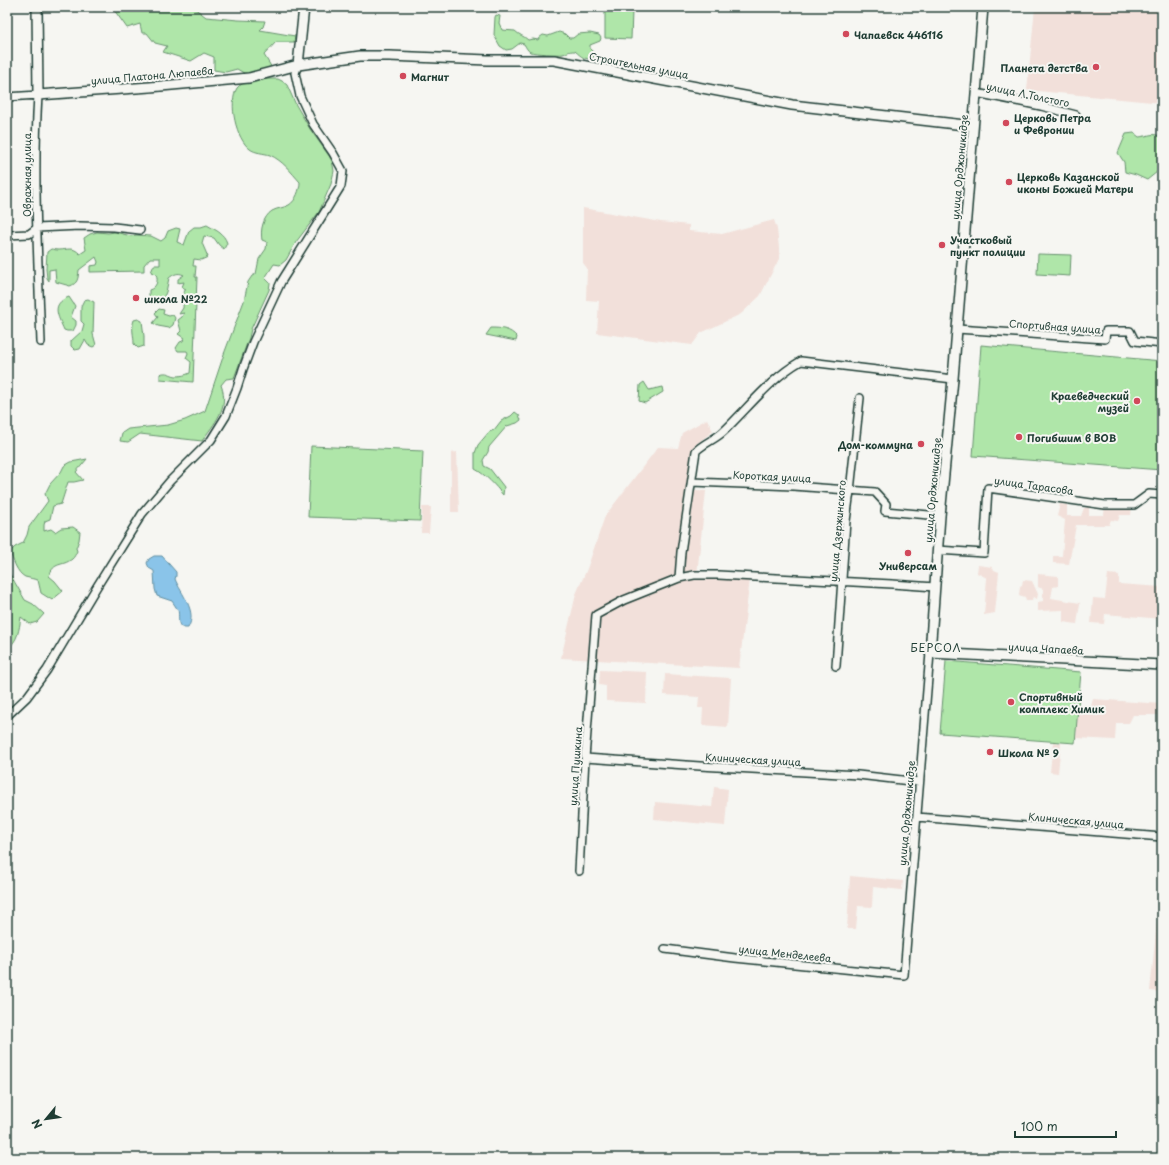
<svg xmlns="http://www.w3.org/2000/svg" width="1169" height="1165" font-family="'Playpen Sans',sans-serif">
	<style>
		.built { fill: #f2e0da }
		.green { fill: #afe6a9; stroke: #67926e }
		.water { fill: #8ac4e9; stroke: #5f8ea1 }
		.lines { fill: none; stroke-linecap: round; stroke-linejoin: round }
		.street-casing { stroke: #1f3d34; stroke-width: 10 }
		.secondary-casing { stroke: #1f3d34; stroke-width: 12 }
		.street { stroke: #f6f6f2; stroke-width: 7 }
		.secondary { stroke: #f6f6f2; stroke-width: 9 }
		.poi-dot { fill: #d1495b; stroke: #f6f6f2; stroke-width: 1.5 }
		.labels { text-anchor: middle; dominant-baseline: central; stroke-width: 4; stroke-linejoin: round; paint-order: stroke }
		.poi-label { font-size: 10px; font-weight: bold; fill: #1f3d34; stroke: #f6f6f2; text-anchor: start }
		.street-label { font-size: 10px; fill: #1f3d34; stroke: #f6f6f2 }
		.neighbourhood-label { font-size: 11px; letter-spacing: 1px; fill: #1f3d34; stroke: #f6f6f2 }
	</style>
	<rect width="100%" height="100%" fill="#f6f6f2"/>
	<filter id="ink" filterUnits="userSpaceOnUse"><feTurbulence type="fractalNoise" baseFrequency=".025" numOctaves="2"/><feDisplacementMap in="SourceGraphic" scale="8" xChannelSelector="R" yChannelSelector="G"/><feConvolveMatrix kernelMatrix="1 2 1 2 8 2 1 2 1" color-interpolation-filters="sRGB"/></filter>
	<g filter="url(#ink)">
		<path class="built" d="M1035,7H1162V103L1027,90Z
			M583,208L661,222L689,225V231L722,234L774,220L777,229L780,257L760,296L741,314L701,333L692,345L597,333L599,301L586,300L587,268L583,263Z
			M707,419L713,431L695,445L688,489L706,491L697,575L750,579L739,668L561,658L576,594L587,569L605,516L658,447L678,448L682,433Z
			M457,452L459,512H451V453Z
			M1060,504L1067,505V516H1081L1084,508L1089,507V515H1104L1105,505L1132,507L1131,515H1120L1118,521L1111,520L1109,525H1076L1069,564L1053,563V556H1062L1065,520L1057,516Z
			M422,507H431L429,533H421Z
			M978,565L992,567L994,570L999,572L995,613L984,615L987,578L977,573Z
			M1038,574L1058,576V586L1053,587L1051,598L1080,603L1077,624L1063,622V610L1038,611V602L1043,601V589L1038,587Z
			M1108,574L1119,575V584L1162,587V619L1105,614L1104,624L1091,623L1093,598L1105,599Z
			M1023,580L1032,581L1038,594L1037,599L1033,597L1032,600H1026L1025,597L1019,595L1020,586L1022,585Z
			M600,670L647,672L646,703L606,701V686L599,685Z
			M665,674L731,678L728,727L702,725L703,708H698L699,697L664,695Z
			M1093,699L1162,704V715H1133L1129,723H1116L1115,740L1076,738L1078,706H1091Z
			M1053,742L1061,743L1058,773L1050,772Z
			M714,787L728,789L725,826L654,819L655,802L712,807Z
			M850,876L903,881L902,890L873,887L872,907L858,906L856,929H847Z
			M1157,922H1162V992L1150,991Z"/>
		<path class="green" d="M112,7H193L206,17L238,20L265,21L263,27L260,30L295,36L294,42H276L264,55L272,68L249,76L237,69L226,72L214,70V57L204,53L191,61L163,52L167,46L155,43L147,33H142L140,24L127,28Z
			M605,10L632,11L631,39L605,38Z
			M496,15L500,16L499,23L502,30L515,31C519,35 524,36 528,40L533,39L538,40L539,38L543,35L548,36L559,32L565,34L569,38H573L578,34L590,33L599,35L601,38L600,41L590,45V49L595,54L593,58C584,60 582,57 575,51C568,51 569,52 563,54C559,55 534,53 530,52C527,50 526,47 524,44L520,43L512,49L506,50L500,46L494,35L495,17Z
			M267,79H278L282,81L287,85L296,105L310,129L332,160L334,171L331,184L319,212L296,242L286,260L280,265L274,264L265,278L270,283L269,290L251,329L249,338L234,378L226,379L221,385C230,408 214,423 202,441L140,434L128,442L120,441L122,433L128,429L168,425L185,420L205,411L224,354L244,301L248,282L252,276L256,274L259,259L266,249L267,242L262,240C260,230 263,217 272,211C277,208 284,208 289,205C296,201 300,189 300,182C291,172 283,161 270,155C264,153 255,153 250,149C236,139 228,103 237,88C242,81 258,81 267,79Z
			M1134,133L1139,137C1150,136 1152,132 1162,137V168L1147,180L1136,175L1125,172L1124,162L1118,153L1126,134Z
			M207,225C215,230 224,233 227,243L224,249L219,245L214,238L204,236L202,243L208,257L201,260L194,259L193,266H196L195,277H197L193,382L160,379V374C167,371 170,375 176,376C181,376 186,375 190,373L191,362L186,358L188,353L187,351H178L176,348L180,342L183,341L184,338L178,334L181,331L178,320L182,317L184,313L179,314L183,308L184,292L186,289L182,287L184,282L178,283V279L184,275C178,272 174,274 169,278L166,292L162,301L151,302L149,296V290C156,288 159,281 156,274L151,272L154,265H160V258H150L144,265V271L90,272V266L97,265L98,262L96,257L79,270C78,279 78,283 70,286L56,282L55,269L49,270V281L47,278L46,269L47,252L51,249C53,249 55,250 58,250C67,250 73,246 80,254L86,250L84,238L90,234L97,232L108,233L115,232L131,236L136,235L151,236L161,241L165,238L168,231L176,228L180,229L177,242L184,245L189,231L194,227H201Z
			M1038,254L1071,255L1070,276L1037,274Z
			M69,297L75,306L71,317L76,321V325L73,331H67L64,330C58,316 50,304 69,297Z
			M88,299L94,302L93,334L96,345L93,347L88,345L85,340L80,349L75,350L71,346V341L82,331L84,324L81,321V306L84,300Z
			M159,309L164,310L163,314L169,316L173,315L175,318L173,325L169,328L158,326L153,323L158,317L155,313Z
			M138,319L142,321L144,336V346L138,348L134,344C134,335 131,329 134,320Z
			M491,328C502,328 510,329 517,337L516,341L486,335Z
			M981,345L1162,361V470L973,456Z
			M644,382L649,390L662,387L663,392L645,403L639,401L640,385Z
			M515,412L519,415L521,420L517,423L507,426L489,447L488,452L483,460L484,466L490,469L504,487L503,495C495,485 486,475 475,469V453L478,445L489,432L494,430L501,421L511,416Z
			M311,446L423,451L420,521L308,517Z
			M87,459L76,472L83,480L74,482H68L61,504L53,506L50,519L45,521L44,525V531L51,529L55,532L61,528L73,527L80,532L79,540L76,548L77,551C76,553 74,558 72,559C62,567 54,561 49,576L55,581L63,591L52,600L41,593L38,580C34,579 29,578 25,577C17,573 13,560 10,552L15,547L23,543L27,535L29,527L48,501L45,494L50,484L61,472L64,466L71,462Z
			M7,569L25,600L33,604L44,614L37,622L30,624L21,617C19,630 18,641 7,649Z
			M946,661L1081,672L1075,743L940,733Z"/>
		<path class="water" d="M154,556H162L176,572V576L175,579C181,594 198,611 188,628C175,629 180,618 178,610C176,607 174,604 172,601L157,596L155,589L154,571L149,568L147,563L149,559Z"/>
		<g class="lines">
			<defs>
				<path id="street" d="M976,93L1041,106L1076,115
					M7,97L38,95C33,177 38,260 41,342
					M7,235L29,234L37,228L80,226L114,227L140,230
					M957,329L1105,339L1106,331H1130L1135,341L1162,344
					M692,482L793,486L875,492L886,504L885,511L940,516
					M937,550L984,553L988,488L1105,505H1134L1149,494L1162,495
					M679,578L694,575H718L892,584L935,587
					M836,666L846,521L850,491L860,398
					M7,716L27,697L47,670L96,588L142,514L170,481L211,440L226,416L237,388L243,369L253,342L281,282L341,186L343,171L333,153L313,124L300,96L295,73L298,65
					M585,758L700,766L858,775L919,782
					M917,817L1162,837
					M579,871L585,758L596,615L624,600L679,578L681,552L696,451C704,443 716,439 724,431C749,407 771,378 801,361L953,379
					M665,949L735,958L904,975L930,653"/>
				<path id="secondary" d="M37,7L38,95L150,87L249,78L298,65L360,56H389L488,60H554L792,105L973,126
					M983,7L953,379L940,516L930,653L1162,665
					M298,65L304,7"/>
			</defs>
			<use href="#street" class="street-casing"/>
			<use href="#secondary" class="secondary-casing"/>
			<use href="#street" class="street"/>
			<use href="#secondary" class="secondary"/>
		</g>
	</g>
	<g class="poi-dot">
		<circle cx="846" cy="34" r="4"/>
		<circle cx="1096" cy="67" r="4"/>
		<circle cx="403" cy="76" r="4"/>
		<circle cx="1006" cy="123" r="4"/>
		<circle cx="1009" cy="182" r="4"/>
		<circle cx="942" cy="245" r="4"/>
		<circle cx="136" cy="298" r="4"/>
		<circle cx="1137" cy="401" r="4"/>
		<circle cx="1019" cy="437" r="4"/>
		<circle cx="921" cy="444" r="4"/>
		<circle cx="908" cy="553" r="4"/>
		<circle cx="1011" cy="702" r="4"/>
		<circle cx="990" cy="752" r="4"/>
	</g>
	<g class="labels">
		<g class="poi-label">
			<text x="854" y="34">Чапаевск 446116</text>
			<text x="1088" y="67" text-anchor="end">Планета детства</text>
			<text x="411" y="76">Магнит</text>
			<text x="1014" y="117">Церковь Петра<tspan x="1014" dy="12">и Февронии</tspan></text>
			<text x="1017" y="176">Церковь Казанской<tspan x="1017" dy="12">иконы Божией Матери</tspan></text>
			<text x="950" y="239">Участковый<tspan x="950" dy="12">пункт полиции</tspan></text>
			<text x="144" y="298">школа №22</text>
			<text x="1129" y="395" text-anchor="end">Краеведческий<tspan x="1129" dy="12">музей</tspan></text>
			<text x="1027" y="437">Погибшим в ВОВ</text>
			<text x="913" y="444" text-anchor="end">Дом-коммуна</text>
			<text x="908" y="565" text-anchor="middle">Универсам</text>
			<text x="1019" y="696">Спортивный<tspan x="1019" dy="12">комплекс Химик</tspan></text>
			<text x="998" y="752">Школа № 9</text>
		</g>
		<g class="street-label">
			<text transform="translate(639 65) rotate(11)">Строительная улица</text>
			<text transform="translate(152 75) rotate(-5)">улица Платона Люпаева</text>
			<text transform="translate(1028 94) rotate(12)">улица Л.Толстого</text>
			<text transform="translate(959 167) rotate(-85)">улица Орджоникидзе</text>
			<text transform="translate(26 175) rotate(-90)">Овражная улица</text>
			<text transform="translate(1055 326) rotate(4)">Спортивная улица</text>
			<text transform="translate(772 476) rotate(3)">Короткая улица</text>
			<text transform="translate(1034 485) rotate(8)">улица Тарасова</text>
			<text transform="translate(932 490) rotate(-85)">улица Орджоникидзе</text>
			<text transform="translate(837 531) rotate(-85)">улица Дзержинского</text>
			<text transform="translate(1046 648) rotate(3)">улица Чапаева</text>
			<text transform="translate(753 759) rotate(3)">Клиническая улица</text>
			<text transform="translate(575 766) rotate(-86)">улица Пушкина</text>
			<text transform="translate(906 813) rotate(-85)">улица Орджоникидзе</text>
			<text transform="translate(1076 820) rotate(5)">Клиническая улица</text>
			<text transform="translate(785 953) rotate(6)">улица Менделеева</text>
		</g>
		<g class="neighbourhood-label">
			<text x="936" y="647">БЕРСОЛ</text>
		</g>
	</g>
	<rect width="1169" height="1165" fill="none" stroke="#f6f6f2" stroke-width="24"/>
	<rect x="12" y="12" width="1145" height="1141" fill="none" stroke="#1f3d34" stroke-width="1.5" filter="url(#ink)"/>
	<g transform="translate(46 1119) rotate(241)" stroke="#f6f6f2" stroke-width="3" paint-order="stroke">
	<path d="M0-3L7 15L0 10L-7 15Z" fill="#1f3d34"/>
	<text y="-6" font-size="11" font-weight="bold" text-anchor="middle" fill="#1f3d34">N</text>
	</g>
	<path d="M1015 1131v6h101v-6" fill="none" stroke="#1f3d34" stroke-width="2"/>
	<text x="1021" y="1131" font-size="12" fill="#1f3d34" stroke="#f6f6f2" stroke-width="3" paint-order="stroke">100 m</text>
</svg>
